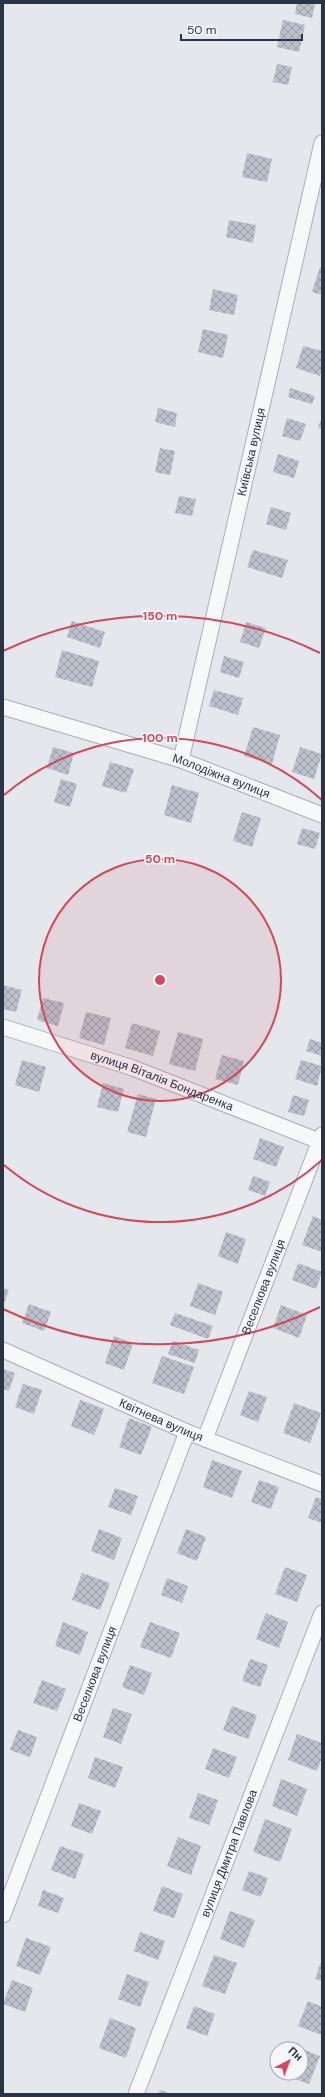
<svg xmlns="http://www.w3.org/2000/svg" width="325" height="2097" font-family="'DM Sans',sans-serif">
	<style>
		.building { fill: url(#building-cross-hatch) }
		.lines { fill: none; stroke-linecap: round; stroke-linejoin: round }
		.minor-casing { stroke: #a9aeb7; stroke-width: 17 }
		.minor { stroke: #f7f8fa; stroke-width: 15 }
		.ring { fill: none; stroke: #d1495b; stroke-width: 2 }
		.labels { text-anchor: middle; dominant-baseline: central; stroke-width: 3.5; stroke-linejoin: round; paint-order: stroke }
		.street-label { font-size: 12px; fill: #2b3445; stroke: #f4f6f9 }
		.centre { fill: #d1495b; stroke: #f4f6f9; stroke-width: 2 }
		.ring-label { font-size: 12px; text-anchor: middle; font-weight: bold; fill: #d1495b; stroke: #f4f6f9; stroke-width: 3.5; stroke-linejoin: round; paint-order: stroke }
	</style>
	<defs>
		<pattern id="building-cross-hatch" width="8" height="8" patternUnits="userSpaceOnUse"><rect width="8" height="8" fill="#bbc0ca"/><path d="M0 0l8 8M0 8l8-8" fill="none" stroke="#989da6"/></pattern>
	</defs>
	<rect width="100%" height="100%" fill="#e4e7ec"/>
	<path class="building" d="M297,3L315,4L312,18L295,14Z
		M283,20L305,25L299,52L277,47Z
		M277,64L292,67L288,85L273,82Z
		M247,153L272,159L267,182L242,177Z
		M229,220L256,225L253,243L226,237Z
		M320,267L322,268V295L312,292Z
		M213,289L238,295L234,315L209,310Z
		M203,329L228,335L223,358L198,352Z
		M303,346L322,351V369L320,376L296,368Z
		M290,388L315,396L312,404L288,397Z
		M158,408L177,413L175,427L155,422Z
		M322,416V429L318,428Z
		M287,418L306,424L300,441L282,436Z
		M160,448L175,451L170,475L155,472Z
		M278,454L299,461L294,478L273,472Z
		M179,496L196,499L192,516L175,513Z
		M271,507L291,513L286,530L266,524Z
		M253,550L288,560L282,578L247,567Z
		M72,621L105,632L100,648L67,637Z
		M246,622L266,628L259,648L240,642Z
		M62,650L99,661L92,687L55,677Z
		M224,656L244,662L239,678L220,672Z
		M214,690L243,698L238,715L209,706Z
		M253,727L280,735L272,764L244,756Z
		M53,747L74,753L68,775L47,768Z
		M300,747L322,754L314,779L292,772Z
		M110,762L134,769L126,793L102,786Z
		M61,779L77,784L70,807L54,802Z
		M172,785L199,793L191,823L164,815Z
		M242,812L261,818L252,847L233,841Z
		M302,828L320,833L315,849L297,844Z
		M3,985L22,990L16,1012L3,1009Z
		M43,998L64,1003L58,1026L37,1020Z
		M86,1012L111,1018L104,1045L79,1038Z
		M132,1023L160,1031L153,1056L125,1048Z
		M178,1032L203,1039L195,1071L169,1064Z
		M310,1039L322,1043V1056L306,1051Z
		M222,1055L244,1061L238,1085L215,1079Z
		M22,1060L46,1067L39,1092L15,1085Z
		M301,1060L322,1066L317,1086L295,1079Z
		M103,1083L124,1089L118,1112L97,1107Z
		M138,1094L156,1099L146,1137L127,1132Z
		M293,1095L309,1100L304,1116L288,1112Z
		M260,1138L284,1147L276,1167L253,1159Z
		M253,1176L270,1182L265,1196L248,1190Z
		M313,1216L322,1220V1252L302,1245Z
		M226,1232L246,1239L238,1264L218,1256Z
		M298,1263L322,1272L316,1289L292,1280Z
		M198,1283L223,1292L215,1315L190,1306Z
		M3,1288L9,1290L3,1306Z
		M29,1304L51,1312L44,1331L22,1323Z
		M281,1305L307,1315L299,1338L273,1328Z
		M175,1313L213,1326L208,1339L170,1325Z
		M114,1336L133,1343L124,1370L105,1363Z
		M173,1341L199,1350L195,1363L168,1354Z
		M162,1356L194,1367L184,1394L152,1383Z
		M3,1369L15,1373L9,1391L3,1389Z
		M23,1384L42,1390L34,1414L15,1407Z
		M249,1391L267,1397L258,1422L240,1415Z
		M80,1400L104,1409L94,1435L71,1426Z
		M294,1403L321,1413L310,1443L283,1433Z
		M129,1418L152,1427L141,1455L119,1447Z
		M212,1460L242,1471L232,1498L203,1487Z
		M259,1480L279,1487L271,1509L251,1502Z
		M115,1488L138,1496L131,1515L108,1507Z
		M316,1497L322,1499V1523L308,1518Z
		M99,1529L122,1538L114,1560L91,1551Z
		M186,1529L206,1537L197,1561L177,1553Z
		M285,1567L307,1575L297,1602L275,1594Z
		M82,1573L110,1583L100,1610L72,1600Z
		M167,1578L188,1586L182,1603L161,1595Z
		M266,1613L288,1622L279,1648L256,1639Z
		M63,1622L88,1632L80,1655L55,1646Z
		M150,1622L180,1633L171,1658L140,1647Z
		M250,1659L268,1665L260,1687L242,1681Z
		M130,1665L152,1673L144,1695L122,1687Z
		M42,1680L66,1689L57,1711L33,1703Z
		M232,1706L257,1715L248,1739L223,1730Z
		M113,1708L132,1714L121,1744L103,1737Z
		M18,1730L37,1737L30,1757L10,1750Z
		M297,1734L322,1743V1757L317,1771L288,1760Z
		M213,1748L237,1757L229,1778L205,1769Z
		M95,1757L123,1767L115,1788L88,1778Z
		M281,1779L307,1789L297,1816L272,1806Z
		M198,1793L218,1800L209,1825L189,1818Z
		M79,1803L101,1811L92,1834L71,1826Z
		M265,1819L292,1829L280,1862L253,1852Z
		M178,1837L201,1846L191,1875L167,1866Z
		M60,1846L84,1854L75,1879L51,1870Z
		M249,1871L268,1878L261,1897L242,1890Z
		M162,1886L183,1894L174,1918L153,1911Z
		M43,1890L64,1898L58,1913L38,1906Z
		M230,1911L255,1920L244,1948L220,1939Z
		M140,1932L165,1941L158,1960L134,1951Z
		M26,1938L51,1947L40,1975L16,1966Z
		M214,1955L237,1963L225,1994L202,1986Z
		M322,1959V1981L315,1979Z
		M127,1974L149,1982L140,2007L118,1999Z
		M12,1980L33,1988L25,2012L3,2004Z
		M308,2001L322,2007V2035L298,2026Z
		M194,2006L215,2014L207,2036L186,2028Z
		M110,2018L136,2028L126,2058L99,2048Z
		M294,2046L320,2056L309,2084L284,2075V2073H301V2049H293Z
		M160,2090L171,2094H158Z"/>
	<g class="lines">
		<defs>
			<g id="minor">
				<path id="s1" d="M3,707L181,760L322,815"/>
				<path id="s2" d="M181,760L322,143"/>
				<path id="s3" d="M3,1027L133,1068L319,1141"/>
				<path id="s4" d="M3,1350L187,1432L322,1484"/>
				<path id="s5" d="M205,1439L322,1135"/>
				<path id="s6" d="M3,1915L187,1432"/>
				<path id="s7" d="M136,2094L322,1613"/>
			</g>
		</defs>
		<use href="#minor" class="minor-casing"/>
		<use href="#minor" class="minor"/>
	</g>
	<circle cx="160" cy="980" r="121" fill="#d1495b" fill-opacity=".12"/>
	<g class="ring">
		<circle cx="160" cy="980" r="121"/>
		<path d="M322 1160A242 242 0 0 1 4 1165M4 795A242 242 0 0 1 322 800"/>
		<path d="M320 1307A364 364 0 0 1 3 1309M3 651A364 364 0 0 1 320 653"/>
	</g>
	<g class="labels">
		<g class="street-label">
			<text stroke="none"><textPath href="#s2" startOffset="316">Київська вулиця</textPath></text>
			<text stroke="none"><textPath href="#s1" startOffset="229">Молодіжна вулиця</textPath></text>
			<text stroke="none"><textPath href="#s3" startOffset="168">вулиця Віталія Бондаренка</textPath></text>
			<text stroke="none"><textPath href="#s5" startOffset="163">Веселкова вулиця</textPath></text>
			<text stroke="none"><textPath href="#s4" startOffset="173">Квітнева вулиця</textPath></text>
			<text stroke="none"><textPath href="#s6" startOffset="258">Веселкова вулиця</textPath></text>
			<text stroke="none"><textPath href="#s7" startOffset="258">вулиця Дмитра Павлова</textPath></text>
		</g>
	</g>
	<circle cx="160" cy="980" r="6" class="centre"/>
	<g class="ring-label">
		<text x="160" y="620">150 m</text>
		<text x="160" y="742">100 m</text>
		<text x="160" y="863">50 m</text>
	</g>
	<rect width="325" height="2097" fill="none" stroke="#2b3445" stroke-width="8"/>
	<g transform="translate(289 2061) rotate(42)"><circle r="19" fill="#f4f6f9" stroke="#a4a8b1"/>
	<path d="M0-3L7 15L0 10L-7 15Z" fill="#d1495b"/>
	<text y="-6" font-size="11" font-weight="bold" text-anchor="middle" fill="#2b3445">Пн</text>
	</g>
	<path d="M181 34v6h121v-6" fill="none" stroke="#2b3445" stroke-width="2"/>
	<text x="187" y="34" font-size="12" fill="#2b3445" stroke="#f4f6f9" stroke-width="3" paint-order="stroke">50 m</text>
</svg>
